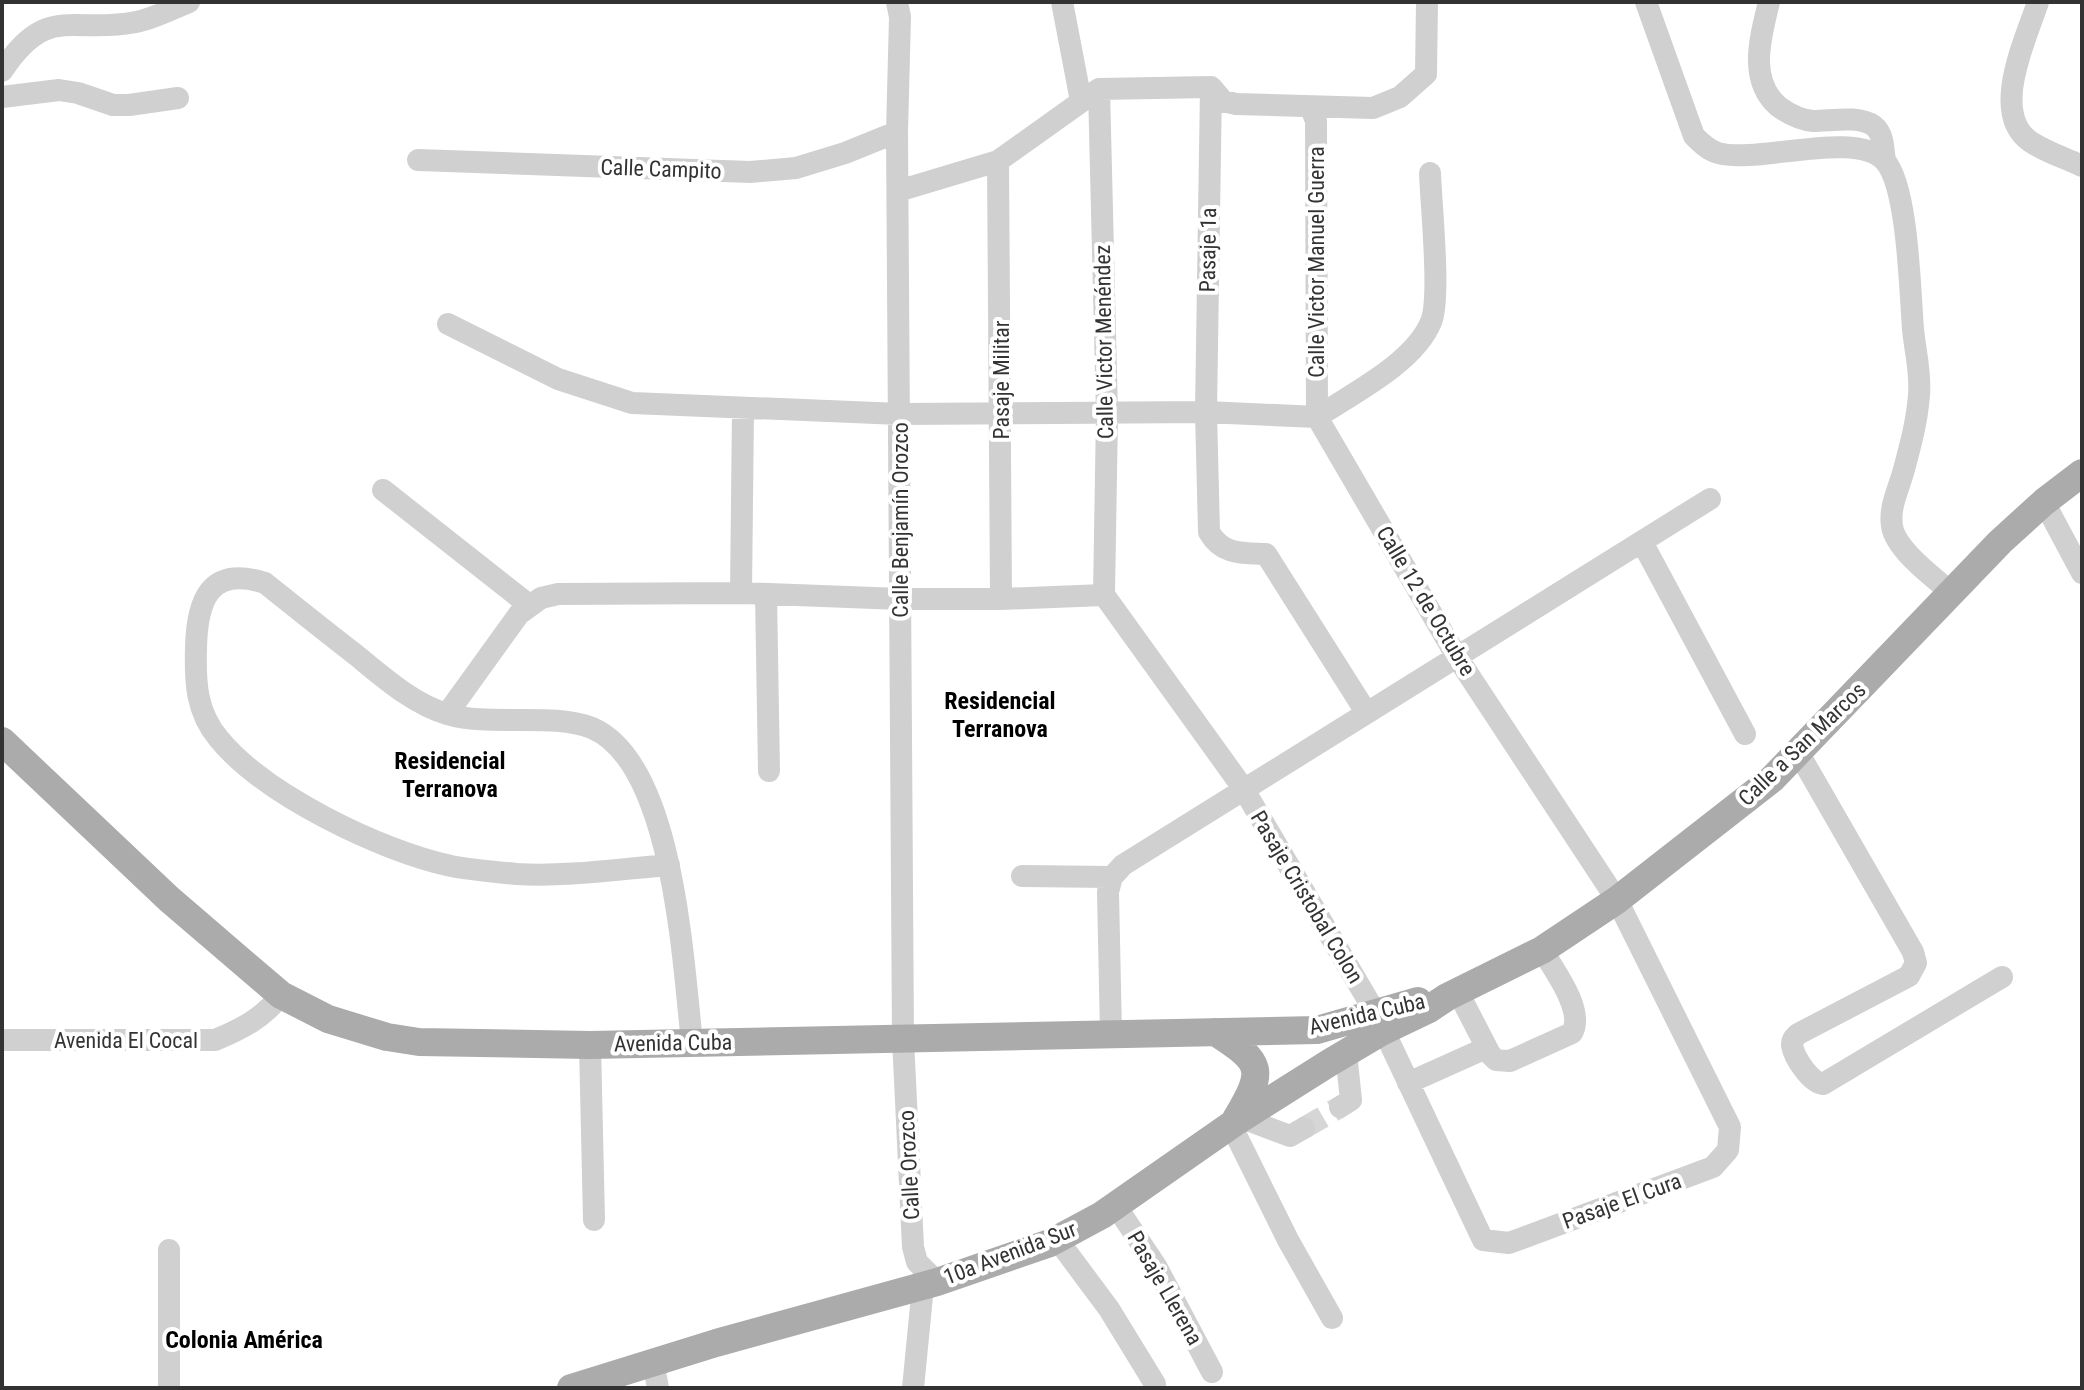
<svg xmlns="http://www.w3.org/2000/svg" width="2084" height="1390" font-family="'Roboto Condensed',sans-serif">
	<style>
		.lines { fill: none; stroke-linecap: round; stroke-linejoin: round }
		.minor-tunnel { stroke: #d6d6d6; stroke-width: 22; stroke-dasharray: 22 11; stroke-linecap: butt }
		.minor { stroke: #d0d0d0; stroke-width: 22 }
		.major { stroke: #ababab; stroke-width: 28 }
		.labels { text-anchor: middle; dominant-baseline: central; stroke-width: 8; stroke-linejoin: round; paint-order: stroke }
		.street-label { font-size: 22px; fill: #333; stroke: #fff }
		.neighbourhood-label { font-size: 24px; font-weight: bold; fill: #000; stroke: #fff }
	</style>
	<rect width="100%" height="100%" fill="#fff"/>
	<g class="lines">
		<path class="minor-tunnel" d="M1304,1128L1340,1107"/>
		<path class="minor" d="M897,2L900,17L897,132L903,1039L913,1247L917,1262L937,1282
			M1062,2L1081,101
			M1646,2L1694,136C1701,143 1708,150 1718,153C1759,164 1856,129 1885,161C1908,187 1910,292 1913,329C1915,351 1921,372 1919,395C1917,422 1910,447 1903,473C1898,490 1889,508 1892,526C1895,549 1934,578 1952,593
			M1769,2C1761,36 1747,80 1779,107C1789,114 1800,120 1813,121C1832,121 1858,115 1874,126C1884,134 1883,149 1885,161
			M2038,2C2026,39 1989,114 2031,142C2046,152 2065,158 2082,166
			M2,71C48,2 71,35 136,22C153,19 172,9 189,2
			M1211,87L1206,412L1209,532C1222,555 1242,553 1266,554L1366,712
			M1099,89L1107,414L1104,595
			M2,97L59,90L78,93L113,105H129L178,98
			M418,160L750,172L796,168L845,153L897,132
			M998,161L1001,599
			M898,191L998,161L1099,89L1211,87L1223,101L1236,104L1373,108L1400,97L1426,74L1427,2
			M448,324L558,379L632,403L900,414L1206,412L1317,417
			M1317,417C1353,393 1414,363 1431,322C1441,299 1431,204 1430,173
			M383,490L529,605
			M2044,502L2082,573
			M1642,542L1745,734
			M741,593L743,409
			M766,594L769,771
			M1104,595L1243,788L1375,1012L1483,1240L1509,1243L1713,1167L1728,1150L1730,1127L1617,900L1457,657L1317,417L1316,121L1311,108
			M447,714L519,614L541,598L558,594L741,593L901,599H1001L1104,595
			M1798,752L1913,952L1916,963L1909,976L1798,1034C1794,1038 1792,1039 1792,1045C1794,1058 1811,1083 1823,1084L2002,977
			M669,865C619,869 566,877 517,874C495,872 472,870 451,866C381,851 265,795 219,739C196,712 195,682 196,648C197,601 209,565 265,583C295,607 325,631 356,655C383,677 413,704 447,714C489,727 553,712 592,728C674,763 683,964 692,1042
			M1022,876L1112,877
			M1458,992L1490,1054L1496,1060L1510,1061L1572,1033C1585,1011 1554,970 1542,950
			M1111,1034L1108,892L1112,877L1123,865L1710,499
			M2,1040H215C242,1029 263,1018 281,995
			M590,1045L594,1220
			M1408,1083L1486,1048
			M1340,1107L1351,1100L1346,1053
			M1242,1118L1290,1136L1304,1128
			M1231,1125L1288,1240L1332,1318
			M1116,1206L1156,1266L1212,1372
			M1057,1239L1109,1309L1155,1384
			M169,1250V1388
			M653,1361L658,1388
			M913,1388L923,1286"/>
		<path class="major" d="M2,741L169,899L281,995L328,1019L387,1037L419,1042L590,1045L1317,1030L1418,1001
			M1215,1032C1264,1063 1265,1070 1236,1119
			M571,1388L716,1343L937,1282L1050,1243L1102,1215L1234,1123L1329,1063L1383,1031L1429,1009L1447,997L1542,950L1617,900L1772,779L2000,542L2044,502L2082,473"/>
	</g>
	<g class="labels">
		<g class="street-label">
			<text transform="translate(661 169) rotate(2)">Calle Campito</text>
			<text transform="translate(1208 250) rotate(-89)">Pasaje 1a</text>
			<text transform="translate(1316 262) rotate(-90)">Calle Victor Manuel Guerra</text>
			<text transform="translate(1104 342) rotate(-91)">Calle Victor Menéndez</text>
			<text transform="translate(1001 380) rotate(-90)">Pasaje Militar</text>
			<text transform="translate(900 520) rotate(-90)">Calle Benjamín Orozco</text>
			<text transform="translate(1426 601) rotate(59)">Calle 12 de Octubre</text>
			<text transform="translate(1802 744) rotate(-44)">Calle a San Marcos</text>
			<text transform="translate(1307 897) rotate(59)">Pasaje Cristobal Colon</text>
			<text transform="translate(1367 1014) rotate(-13)">Avenida Cuba</text>
			<text x="126" y="1040">Avenida El Cocal</text>
			<text transform="translate(673 1043) rotate(-1)">Avenida Cuba</text>
			<text transform="translate(909 1165) rotate(-93)">Calle Orozco</text>
			<text transform="translate(1622 1201) rotate(-20)">Pasaje El Cura</text>
			<text transform="translate(1010 1253) rotate(-21)">10a Avenida Sur</text>
			<text transform="translate(1165 1288) rotate(60)">Pasaje Llerena</text>
		</g>
		<g class="neighbourhood-label">
			<text x="1000" y="701">Residencial<tspan x="1000" dy="28">Terranova</tspan></text>
			<text x="450" y="761">Residencial<tspan x="450" dy="28">Terranova</tspan></text>
			<text x="244" y="1340">Colonia América</text>
		</g>
	</g>
	<rect width="2084" height="1390" fill="none" stroke="#333333" stroke-width="8"/>
</svg>
